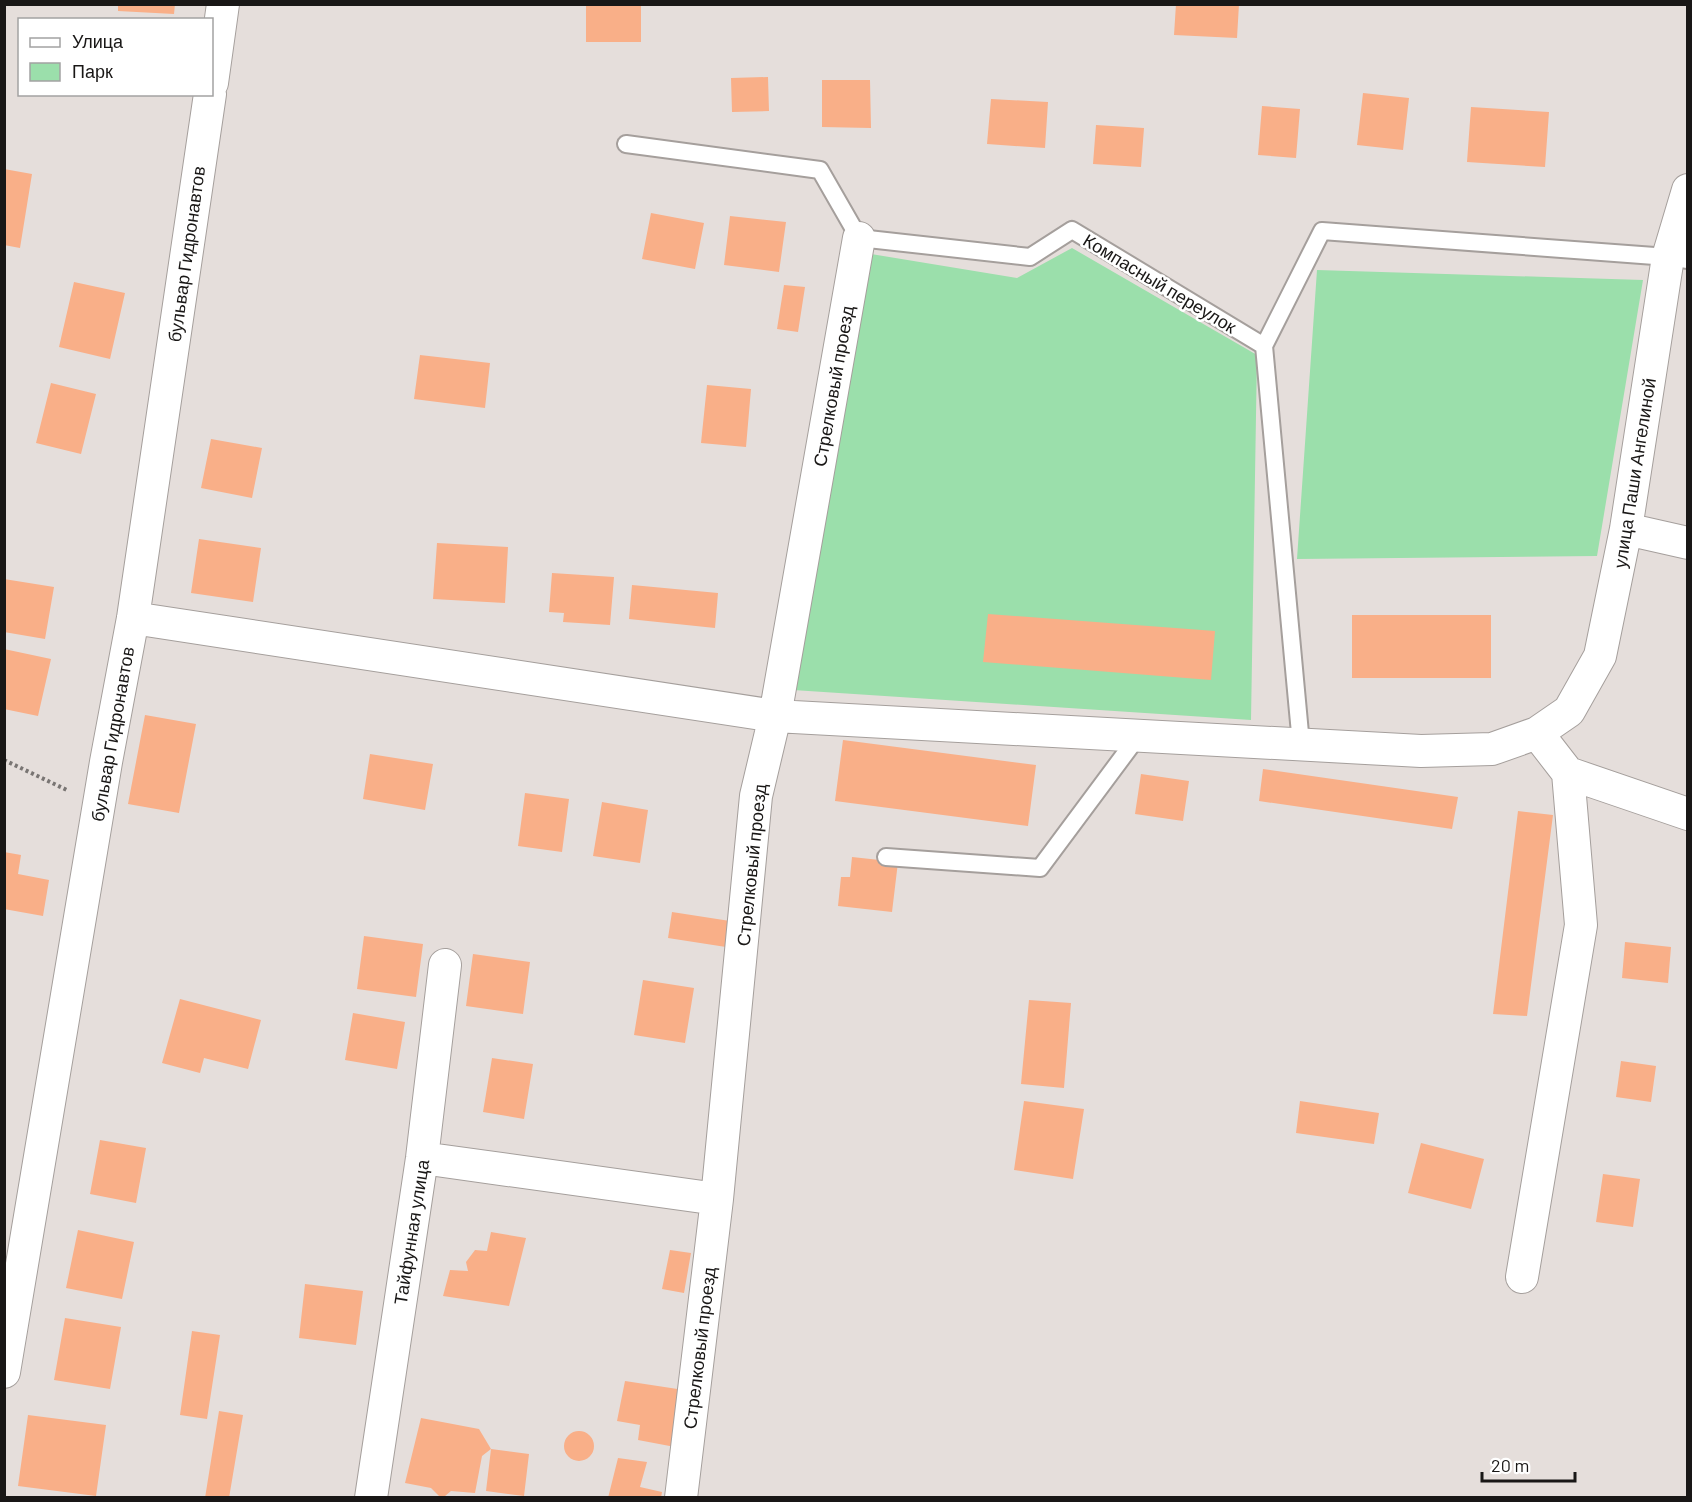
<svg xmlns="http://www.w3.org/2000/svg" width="1692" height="1502" font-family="Barlow,sans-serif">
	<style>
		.green { fill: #9bdfab }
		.building { fill: #f9af88 }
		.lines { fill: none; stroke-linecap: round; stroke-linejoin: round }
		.lane-casing { stroke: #a59f9c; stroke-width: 20 }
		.street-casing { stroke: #a59f9c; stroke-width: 34 }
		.path { stroke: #797573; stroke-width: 4; stroke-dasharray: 3 3; stroke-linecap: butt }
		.lane { stroke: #fff; stroke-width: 16 }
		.street { stroke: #fff; stroke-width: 32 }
		.labels { text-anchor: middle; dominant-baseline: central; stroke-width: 5; stroke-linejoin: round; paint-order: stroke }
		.street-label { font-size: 18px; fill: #191716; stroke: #fff }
	</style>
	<rect width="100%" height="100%" fill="#e5dedb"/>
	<path class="green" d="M1072,248L1257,355L1251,720L793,690L871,254L1017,278Z
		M1317,270L1643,280L1597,556L1297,559Z"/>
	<path class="building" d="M118,4H175L174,14L118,11Z
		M586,4H641V42H586Z
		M1176,4H1239L1237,38L1174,35Z
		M768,77L769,111L732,112L731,78Z
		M822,80H870L871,128L822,127Z
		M1363,93L1409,98L1403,150L1357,145Z
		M991,99L1048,102L1045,148L987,144Z
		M1262,106L1300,109L1296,158L1258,155Z
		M1471,107L1549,112L1545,167L1467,162Z
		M1096,125L1144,128L1141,167L1093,164Z
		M4,169L32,174L20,248L4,245Z
		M651,213L704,223L695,269L642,259Z
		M730,216L786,222L779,272L724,265Z
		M74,282L125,293L110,359L59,347Z
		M784,285L805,287L798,332L777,329Z
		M420,355L490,363L485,408L414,399Z
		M51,383L96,394L81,454L36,443Z
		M707,385L751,389L746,447L701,443Z
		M211,439L262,448L252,498L201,488Z
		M199,539L261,548L253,602L191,593Z
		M437,543L508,547L505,603L433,599Z
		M552,573L614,577L610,625L563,622L564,613L549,612Z
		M4,579L54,587L45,639L4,632Z
		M632,585L718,593L715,628L629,619Z
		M988,614L1215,631L1211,680L983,662Z
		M1352,615H1491V678H1352Z
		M4,649L51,659L38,716L4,709Z
		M145,715L196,724L179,813L128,804Z
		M843,740L1036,765L1028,826L835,801Z
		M370,754L433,764L425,810L363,799Z
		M1263,769L1458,797L1452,829L1259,801Z
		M1141,774L1189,781L1183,821L1135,814Z
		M525,793L569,799L562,852L518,846Z
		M602,802L648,810L640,863L593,856Z
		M1518,811L1553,815L1527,1016L1493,1014Z
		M4,852L21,855L18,874L49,880L43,916L4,909Z
		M852,857L898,862L892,912L838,906L841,877H850Z
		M672,912L730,921L726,947L668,938Z
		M364,936L423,944L416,997L357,989Z
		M1625,942L1671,947L1668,983L1622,978Z
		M473,954L530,962L523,1014L466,1006Z
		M643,980L694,988L685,1043L634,1035Z
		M180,999L261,1020L248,1069L204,1058L200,1073L162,1063Z
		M1029,1000L1071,1003L1064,1088L1021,1084Z
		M353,1013L405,1022L397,1069L345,1060Z
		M492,1058L533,1064L524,1119L483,1112Z
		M1621,1061L1656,1066L1651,1102L1616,1097Z
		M1024,1101L1084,1109L1073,1179L1014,1170Z
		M1300,1101L1379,1113L1374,1144L1296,1133Z
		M100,1140L146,1148L136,1203L90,1194Z
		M1421,1143L1484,1159L1471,1209L1408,1193Z
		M1603,1174L1640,1179L1633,1227L1596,1222Z
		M78,1230L134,1242L122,1299L66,1288Z
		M491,1232L526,1238L509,1306L443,1296L450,1270L468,1271L466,1262L475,1250L487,1251Z
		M670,1250L691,1253L684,1293L662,1289Z
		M305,1284L363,1291L356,1345L299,1338Z
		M65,1318L121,1327L110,1389L54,1380Z
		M192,1331L220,1335L207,1419L180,1415Z
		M625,1381L684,1390L675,1447L638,1440L640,1425L617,1421Z
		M219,1411L243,1415L229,1498H205Z
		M28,1415L106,1425L96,1496L18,1486Z
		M421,1418L479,1429L491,1449L529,1454L524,1496L486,1491L491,1449L482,1456L475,1493L451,1491L445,1496H439L431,1488L405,1483Z
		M564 1446a15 15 0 1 1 30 0a15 15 0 1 1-30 0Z
		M618,1458L647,1462L640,1487L662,1492L661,1498H608Z"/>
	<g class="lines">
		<defs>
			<path id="lane" d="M626,144L820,170L859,238L1030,257L1072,230L1264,346L1322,231L1668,257L1688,260
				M1264,346L1301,744
				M886,857L1040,868L1139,735"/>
			<path id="street" d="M212,83L223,4
				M1626,529L1688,543
				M133,618L775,716L1421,751L1492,749L1537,733L1569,711L1600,656L1626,529L1668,257L1688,190
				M1537,733L1568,773L1688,814
				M422,1158L717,1199
				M1522,1277L1581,925L1568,773
				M4,1372L106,762L133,618L210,94
				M371,1498L422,1158L445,965
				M681,1498L717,1199L756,796L775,716L859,238"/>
		</defs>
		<use href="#lane" class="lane-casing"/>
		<use href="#street" class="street-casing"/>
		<path class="path" d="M4,760L69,791"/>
		<use href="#lane" class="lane"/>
		<use href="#street" class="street"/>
	</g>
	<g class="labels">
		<g class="street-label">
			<text transform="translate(186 254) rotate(-82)">бульвар Гидронавтов</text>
			<text transform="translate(1160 283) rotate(31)">Компасный переулок</text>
			<text transform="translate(833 386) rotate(-80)">Стрелковый проезд</text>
			<text transform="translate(1634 473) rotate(-81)">улица Паши Ангелиной</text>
			<text transform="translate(112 734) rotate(-80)">бульвар Гидронавтов</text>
			<text transform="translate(751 865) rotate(-84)">Стрелковый проезд</text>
			<text transform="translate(411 1232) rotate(-81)">Тайфунная улица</text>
			<text transform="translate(699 1348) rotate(-83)">Стрелковый проезд</text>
		</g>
	</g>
	<rect width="1692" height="1502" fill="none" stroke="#191716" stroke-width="12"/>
	<rect x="18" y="18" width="195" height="78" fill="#ffffff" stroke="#a3a2a2" stroke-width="1.5"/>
	<rect x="30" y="38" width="30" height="9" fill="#ffffff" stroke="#a3a2a2" stroke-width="1.5"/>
	<text x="72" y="48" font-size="18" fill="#191716">Улица</text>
	<rect x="30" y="63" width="30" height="18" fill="#9bdfab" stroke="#a3a2a2" stroke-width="1.5"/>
	<text x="72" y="78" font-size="18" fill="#191716">Парк</text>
	<path d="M1482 1472v9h93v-9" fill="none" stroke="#191716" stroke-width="3"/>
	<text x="1491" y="1472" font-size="18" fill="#191716" stroke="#ffffff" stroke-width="4.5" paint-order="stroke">20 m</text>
</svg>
